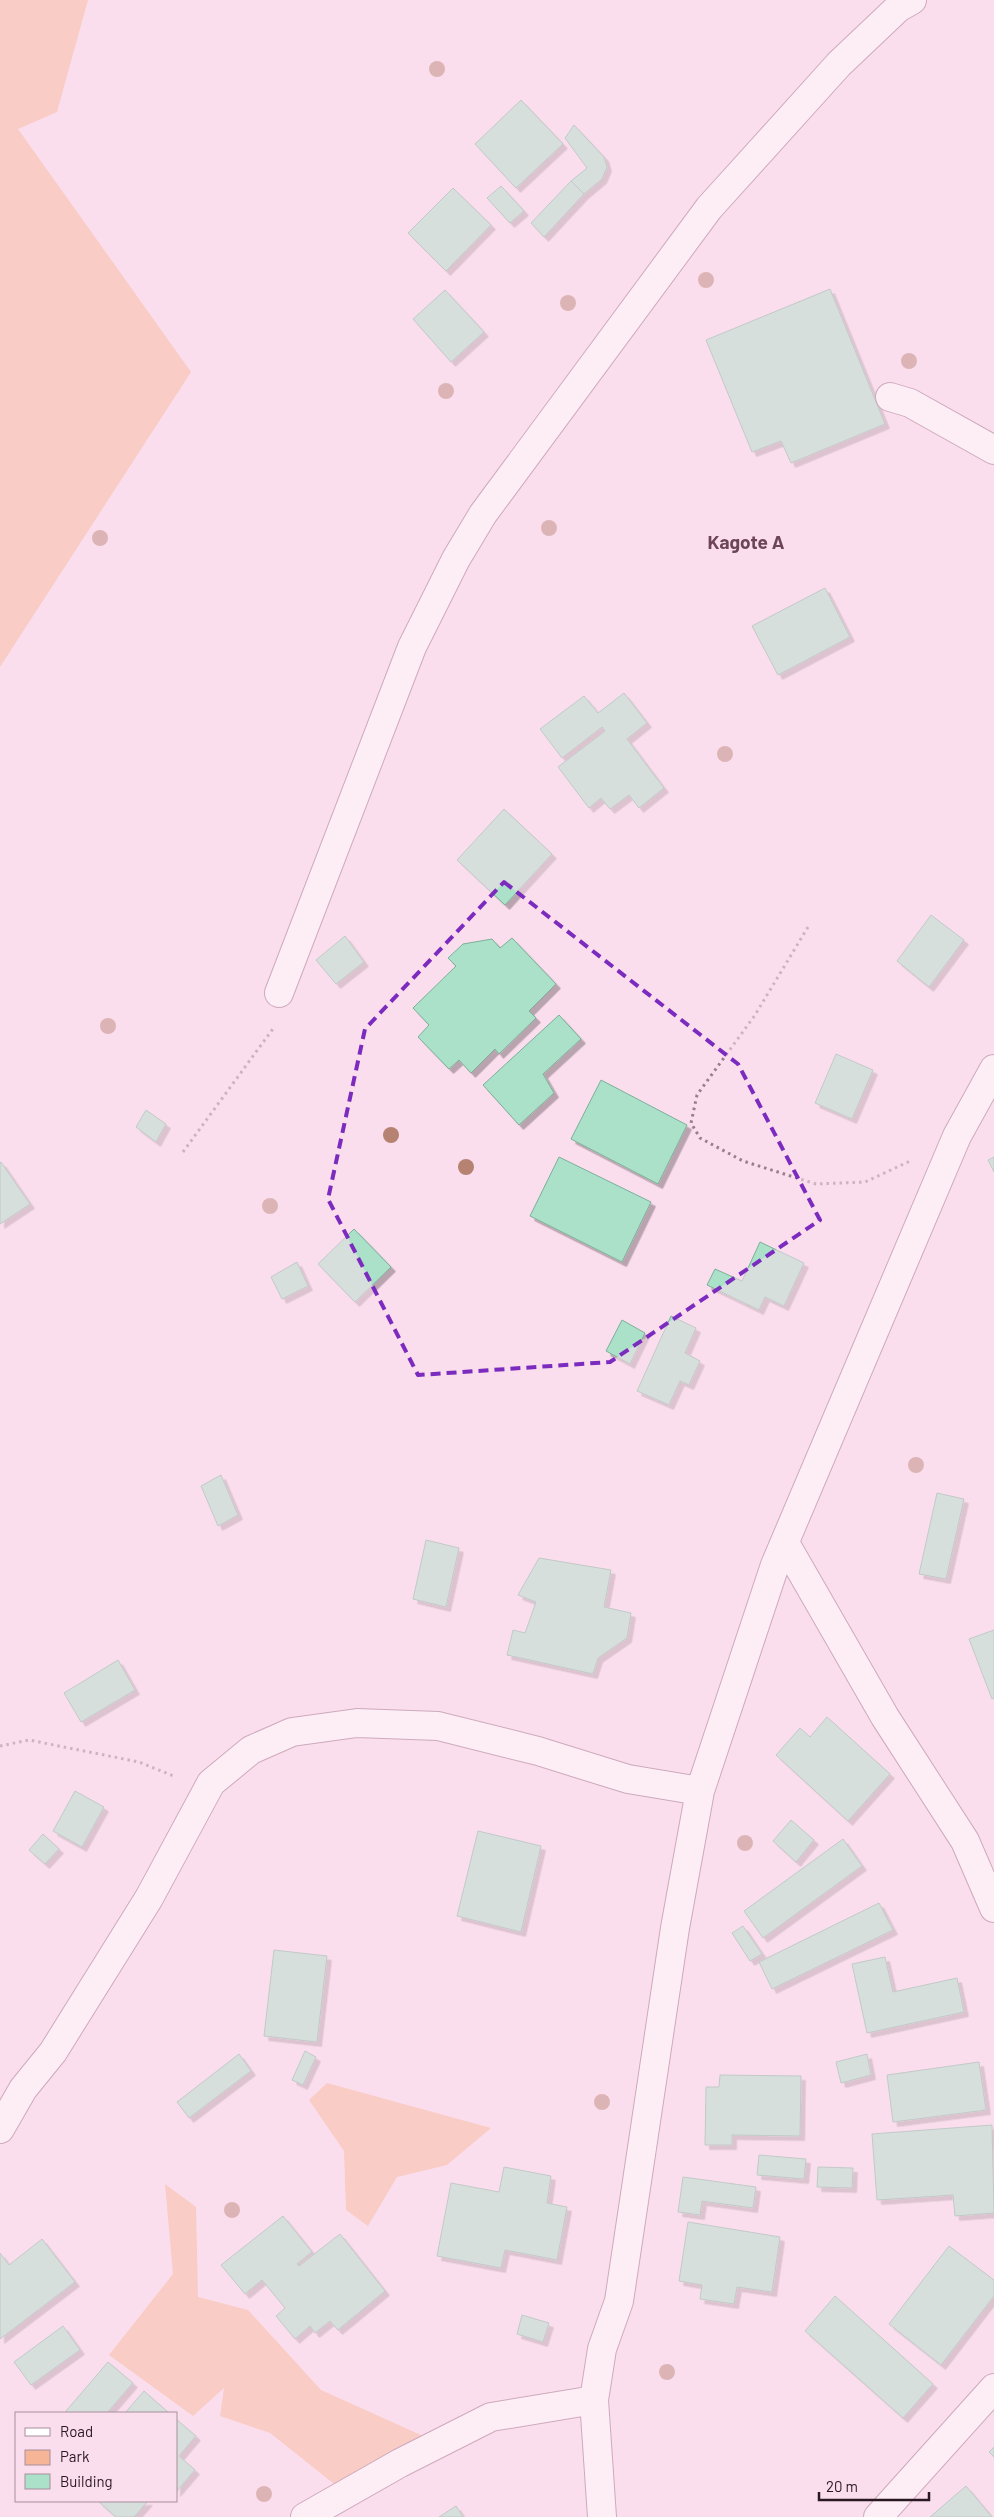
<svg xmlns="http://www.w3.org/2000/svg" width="994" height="2517" font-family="Barlow,sans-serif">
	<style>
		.green { fill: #f5b596 }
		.building { fill: #abe0c9; stroke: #7caf99; filter: url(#shadow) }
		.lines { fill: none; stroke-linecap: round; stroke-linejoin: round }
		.minor-casing { stroke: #956a81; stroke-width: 30 }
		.path { stroke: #967f8b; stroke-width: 3; stroke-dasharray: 2.5 4; stroke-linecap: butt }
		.minor { stroke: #fff; stroke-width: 28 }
		.tree { fill: #b68271 }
		.marked { fill: none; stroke: #7b2cbf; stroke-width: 4; stroke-dasharray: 10 6; stroke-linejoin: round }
		.labels { text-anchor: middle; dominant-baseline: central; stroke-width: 4; stroke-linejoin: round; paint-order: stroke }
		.quarter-label { font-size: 19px; font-weight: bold; fill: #6d455b; stroke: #fbdeed }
	</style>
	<defs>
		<filter id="shadow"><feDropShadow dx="4.5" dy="4.5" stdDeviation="0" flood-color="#0004"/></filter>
	</defs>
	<rect width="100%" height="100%" fill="#fbdeed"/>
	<path class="green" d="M0,0H88L57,112L18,129L191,372L0,667Z
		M327,2083L491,2128L447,2165L397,2177L368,2226L346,2210L344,2151L309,2100Z
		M165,2184L196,2207L198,2297L248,2310L321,2390L432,2440L338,2487L270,2433L220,2416L224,2388L193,2416L109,2355L173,2274Z"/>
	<path class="building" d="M521,100L563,144L516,188L475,144Z
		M574,125L604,157L607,167L602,179L584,194L571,181L587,168L565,138Z
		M571,181L584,194L544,237L531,223Z
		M501,186L524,211L510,223L487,198Z
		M453,188L491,225L446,271L408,233Z
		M830,289L885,424L791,463L781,441L752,452L706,340Z
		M445,290L484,332L451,362L413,319Z
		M825,588L850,637L778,675L752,626Z
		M624,693L647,723L627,739L664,788L639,808L629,795L610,809L601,798L589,808L558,767L605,731L602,727L562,758L540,729L584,696L598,713Z
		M504,809L552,854L505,905L457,860Z
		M931,915L964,940L929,987L897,961Z
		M345,936L364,962L336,984L316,960Z
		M512,938L556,984L529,1011L536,1018L499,1054L495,1049L471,1073L459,1060L449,1069L418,1037L429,1025L413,1008L456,966L448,958L463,944L492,939L500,948Z
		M559,1015L581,1039L543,1074L554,1093L519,1125L483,1085Z
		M836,1054L873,1070L852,1119L815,1103Z
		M601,1080L687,1125L658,1184L571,1139Z
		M146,1110L166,1124L156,1142L136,1127Z
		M559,1157L651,1202L622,1262L530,1216Z
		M994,1157V1172L988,1160Z
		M1,1162L30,1204L0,1224V1163Z
		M354,1229L391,1267L355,1302L318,1264Z
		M760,1242L804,1263L784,1306L765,1297L759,1310L707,1285L715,1269L742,1281Z
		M297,1262L308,1286L282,1299L271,1277Z
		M671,1316L696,1328L685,1353L700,1361L689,1385L680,1381L669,1405L637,1391Z
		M622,1320L645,1333L630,1364L606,1351Z
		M221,1475L238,1515L218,1526L201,1486Z
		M937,1493L964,1499L946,1579L919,1574Z
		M426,1540L459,1548L446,1607L413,1599Z
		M539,1558L611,1570L604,1607L631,1613L627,1638L598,1658L593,1674L507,1655L513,1630L525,1633L536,1602L518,1595Z
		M994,1630V1698L992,1699L969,1639Z
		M118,1660L135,1690L81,1722L64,1693Z
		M827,1717L890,1774L848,1821L776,1755L800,1728L810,1737Z
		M75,1791L104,1807L82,1847L53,1831Z
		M791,1820L814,1840L796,1862L773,1841Z
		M478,1831L541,1846L521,1932L457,1916Z
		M43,1834L59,1849L45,1864L29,1850Z
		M843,1839L862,1866L763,1938L744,1911Z
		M879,1903L893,1930L772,1989L759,1962Z
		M743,1926L762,1954L750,1961L732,1933Z
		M274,1950L327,1956L317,2042L264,2036Z
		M885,1957L893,1992L957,1978L964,2012L867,2033L852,1964Z
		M305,2051L316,2057L303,2085L292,2080Z
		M239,2054L251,2071L189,2118L177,2102Z
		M867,2054L871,2075L841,2083L836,2062Z
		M979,2062L986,2110L893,2122L887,2075Z
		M720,2075L801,2076L800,2136L732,2135V2145H705L706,2087H719Z
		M992,2125L994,2213L955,2216L953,2195L877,2200L872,2134Z
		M759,2155L806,2159L804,2179L757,2175Z
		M504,2167L551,2176L547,2203L567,2207L557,2260L505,2250L501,2268L437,2256L451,2183L499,2192Z
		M818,2167L853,2168L852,2188L817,2187Z
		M683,2177L756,2187L753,2208L702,2201L700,2215L678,2212Z
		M283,2216L312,2252L297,2264L299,2266L340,2234L385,2291L338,2330L330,2321L315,2333L310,2326L295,2339L276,2316L285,2308L262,2280L245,2294L221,2265Z
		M688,2222L780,2237L772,2292L737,2287L734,2304L700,2299L702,2285L679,2281Z
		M42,2239L75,2282L0,2339V2253L9,2265Z
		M949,2246L994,2280V2296L941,2365L889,2324Z
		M835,2296L933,2384L903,2418L805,2331Z
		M522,2315L549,2323L543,2342L517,2334Z
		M63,2326L80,2350L31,2385L14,2362Z
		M108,2362L133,2383L107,2413H68L66,2411Z
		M144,2391L169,2413H125Z
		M176,2419L196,2436L179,2456L195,2470L176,2492Z
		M994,2447V2457L989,2452Z
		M966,2486L992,2517H930Z
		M98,2501H148L134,2517H116Z
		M456,2506L463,2517H439Z"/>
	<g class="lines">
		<defs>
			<path id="minor" d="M890,397L910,403L994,450
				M279,993L412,647L456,559L483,514L709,208L839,64L898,8L912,0
				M785,1543L885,1717L965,1841L994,1908
				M0,2129L23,2089L53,2052L149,1898L211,1783L251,1750L292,1732L357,1723L438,1726L538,1751L628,1779L700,1791
				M305,2517L400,2463L491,2417L594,2400
				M602,2517L594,2400L602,2349L619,2301L675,1928L700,1791L775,1565L957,1136L994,1069
				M878,2517L994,2388"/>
		</defs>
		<use href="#minor" class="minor-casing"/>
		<path class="path" d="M808,927L755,1015L697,1095L691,1123L700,1138L743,1161L816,1184L865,1182L910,1161
			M183,1152L275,1026
			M0,1746L29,1740L139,1762L176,1777"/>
		<use href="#minor" class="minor"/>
	</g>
	<g class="tree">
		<circle cx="437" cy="69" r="8"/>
		<circle cx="706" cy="280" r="8"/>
		<circle cx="568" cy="303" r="8"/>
		<circle cx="909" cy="361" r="8"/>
		<circle cx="446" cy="391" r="8"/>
		<circle cx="549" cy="528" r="8"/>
		<circle cx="100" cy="538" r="8"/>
		<circle cx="725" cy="754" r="8"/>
		<circle cx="108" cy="1026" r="8"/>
		<circle cx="391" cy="1135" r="8"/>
		<circle cx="466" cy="1167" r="8"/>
		<circle cx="270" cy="1206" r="8"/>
		<circle cx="916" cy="1465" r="8"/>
		<circle cx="745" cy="1843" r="8"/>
		<circle cx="602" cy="2102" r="8"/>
		<circle cx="232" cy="2210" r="8"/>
		<circle cx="667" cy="2372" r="8"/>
		<circle cx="264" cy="2494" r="8"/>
	</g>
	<path d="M0 0H994V2517H0ZM504,882L738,1064L820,1220L610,1362L418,1375L328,1199L365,1029Z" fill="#fbdeed" fill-opacity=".55" fill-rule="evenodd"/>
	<path class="marked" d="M504,882L738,1064L820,1220L610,1362L418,1375L328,1199L365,1029Z"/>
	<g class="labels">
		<g class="quarter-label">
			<text x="746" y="541">Kagote A</text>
		</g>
	</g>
	<rect x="15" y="2412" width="162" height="90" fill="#fbdeed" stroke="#a78f9b"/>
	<rect x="25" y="2428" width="25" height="8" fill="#ffffff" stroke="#a78f9b"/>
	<text x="60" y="2437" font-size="15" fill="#291821">Road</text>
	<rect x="25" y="2450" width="25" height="15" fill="#f5b596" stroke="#a78f9b"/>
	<text x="60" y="2462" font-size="15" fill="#291821">Park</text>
	<rect x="25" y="2474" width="25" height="15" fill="#abe0c9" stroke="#a78f9b"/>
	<text x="60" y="2487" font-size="15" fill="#291821">Building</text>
	<path d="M819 2492v8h110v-8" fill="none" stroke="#291821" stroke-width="2.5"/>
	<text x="826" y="2492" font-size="15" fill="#291821" stroke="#fbdeed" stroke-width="4" paint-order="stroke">20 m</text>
</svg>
